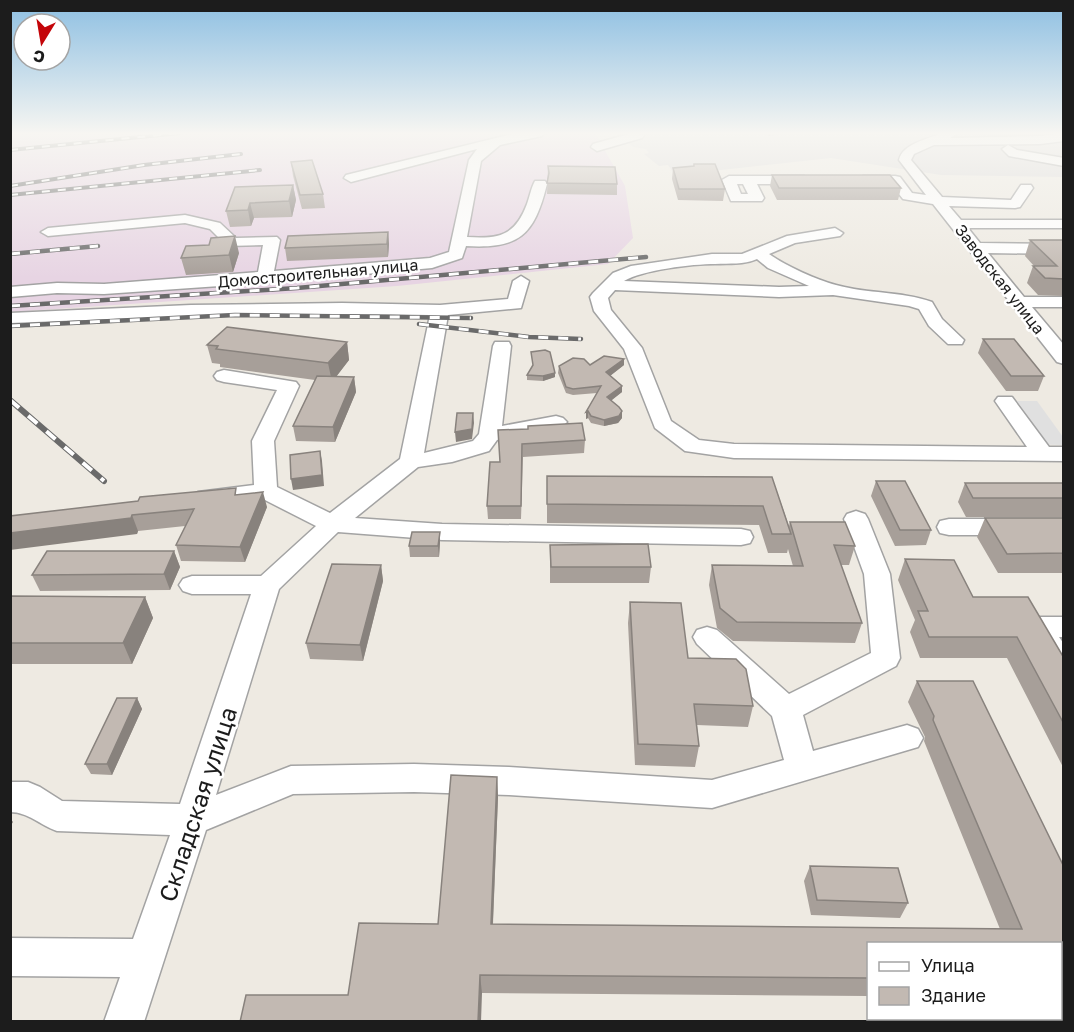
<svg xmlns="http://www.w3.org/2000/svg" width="1074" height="1032" font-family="'Golos Text',sans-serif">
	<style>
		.residential { fill: #dbd9d9 }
		.industrial { fill: #e7d4e3 }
		.parking { fill: #e0e0e0 }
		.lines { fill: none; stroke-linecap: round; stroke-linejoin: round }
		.minor-casing { stroke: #a3a3a3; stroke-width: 3 }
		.minor { fill: #fff; fill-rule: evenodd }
		.rail-far2-casing { stroke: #6a6a6a; stroke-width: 4 }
		.rail-far1-casing { stroke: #6a6a6a; stroke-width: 4.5 }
		.rail-casing { stroke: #6a6a6a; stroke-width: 6 }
		.rail-far2 { stroke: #fff; stroke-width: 2; stroke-dasharray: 8; stroke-linecap: butt }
		.rail-far1 { stroke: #fff; stroke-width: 3; stroke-dasharray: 10; stroke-linecap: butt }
		.rail { stroke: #fff; stroke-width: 4; stroke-dasharray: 12; stroke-linecap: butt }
		.wall { fill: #a79f99 }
		.shaded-wall { fill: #88827d }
		.building { fill: #c2b9b2; stroke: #88827d; stroke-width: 1.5 }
		.labels { text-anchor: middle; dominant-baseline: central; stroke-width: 5; stroke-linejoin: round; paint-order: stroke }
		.far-street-label { font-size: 16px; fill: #1c1c1c; stroke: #fff }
		.near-street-label { font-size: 24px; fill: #1c1c1c; stroke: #fff }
	</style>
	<rect width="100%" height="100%" fill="#eeeae2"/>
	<path class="residential" d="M619,133H1063V177L941,175L831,158L675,175L668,165L659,166L644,154L649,153L646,149L633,147Z"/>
	<path class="industrial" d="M11,133H595L625,186L633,238L608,264L397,286L11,312Z"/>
	<path class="parking" d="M996,401H1037L1063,437V445L1025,444Z"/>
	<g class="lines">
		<defs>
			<path id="minor" d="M516,133H544L542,136L500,145L481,161L467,237C499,239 515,236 527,204C530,196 531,188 535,181H545L547,184C534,236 519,249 466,246L462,258L432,268L265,283L104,294L57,293L10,297V287L57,283L104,284L258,272L263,245L227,246L210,229L185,223L48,236L41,232L48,228L185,215L220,223L236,238L277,237L280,240L274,271L430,258L449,252L469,160L477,149L351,182L344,178L346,175Z
				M632,133L644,135L642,138L597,151L591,147L593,144Z
				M942,133H958L950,138L1040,136L1064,133V141L1040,144L934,145L914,154L911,160L942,197L1011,200L1021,185H1031L1033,188L1020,207L1015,208L949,206L961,220H1064V228H968L980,243L1064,244V254L988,253L1024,297H1064V307H1032L1064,345V364L1057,362L933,204L903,199L891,184H863L856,180L863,176H895L900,177L912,193L926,195L899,160C902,144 928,139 942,133Z
				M1008,145L1017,150L1064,158V166L1009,156L1002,149Z
				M729,176H804L811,180L804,184H757L764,198L762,201H731L722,180ZM737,184H743L748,194H741Z
				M835,228L843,233L840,236L795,243L769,254C786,266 817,280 836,285C868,294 901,291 932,302L942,319L964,340L962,344H948L929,326L919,309L909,306L833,295L779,297L615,290L608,298L611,310L642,348L671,421L699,440L734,444L1027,447L995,401L998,397H1012L1049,447H1064V461L734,458L685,451L655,428L624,349L594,311L590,297L593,293L613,273L631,266L712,254H742L787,236ZM757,259L768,268L809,286L779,287L624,281C643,270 692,264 715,264C730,263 743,265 757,259Z
				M521,276L529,281L521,308L448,315L424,453L473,441L479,434L493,346L495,342H509L511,346L502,426L556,416L563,418L567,422L563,426L497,440L489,451L452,462L418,467L355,518L442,524L741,529L750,531L753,537L750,543L741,545L442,540L338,532L279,589L216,795L291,766L414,764L509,767L712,780L784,760L772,716L697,644L693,637L697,630L707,627L717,630L789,694L871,653L864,574L844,519L847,514L856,511L865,514L868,519L890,574L900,658L896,666L803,715L813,751L907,725L918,729L923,738L918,747L712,808L509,795L414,792L293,794L206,830L144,1022H104L120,977L10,976V938L133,939L170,835L57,831C40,825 28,812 10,812V782H28L40,787L62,801L180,804L251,594H192L183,591L179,585L183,579L192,576H261L316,526L263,499L206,504L198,502L194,497L198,492L254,485L252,441L277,390L224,382L217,380L214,376L217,372L224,370L296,382L299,386L274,441L277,487L330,513L400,459L430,315C290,312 151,317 10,323V313L191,305L342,303L440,305L508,299L513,281Z
				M949,519H1064V535H949L940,533L937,527L940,521Z
				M1039,617H1064V637H1059L1064,644V680L1054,677L1025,627L1029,620Z"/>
		</defs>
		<use href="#minor" class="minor-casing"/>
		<use href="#minor" class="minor"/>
		<defs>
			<path id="rail-far2" d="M10,150L180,133
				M10,186L144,165L241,154
				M10,195L260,170"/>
			<path id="rail-far1" d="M10,254L98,246
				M10,306L297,288L646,257
				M419,324L529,337L581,339
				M10,326L235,315L471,318"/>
			<path id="rail" d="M10,400L104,481"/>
		</defs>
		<use href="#rail-far2" class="rail-far2-casing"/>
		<use href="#rail-far1" class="rail-far1-casing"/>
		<use href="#rail" class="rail-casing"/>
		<use href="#rail-far2" class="rail-far2"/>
		<use href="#rail-far1" class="rail-far1"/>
		<use href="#rail" class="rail"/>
	</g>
	<path class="wall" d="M291,162L323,194L325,208L302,209L293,176Z
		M694,164L725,189L723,201L678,200L672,179L673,168L693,166Z
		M548,166L617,184V195L547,194Z
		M772,175L901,188L898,200H777L770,186Z
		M293,185L296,200L292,217L254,218L251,226L230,227L226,211Z
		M388,232L389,244L388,257L287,261L285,248Z
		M1030,240H1064V296L1038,295L1027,283L1033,266H1034L1025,256Z
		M209,245L239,253L233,272L186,275L181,258Z
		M983,339L1044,376L1038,391H1006L978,353Z
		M347,342L349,360L336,377H354L356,392L335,442L296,441L293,426L315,380L220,367V364L212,363L207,345Z
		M531,352L555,377L543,381L527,380V375L533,366Z
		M624,365L610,376L622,392L611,400L622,411V418L618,423L604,426L591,423L588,418L586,419V412L597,393L573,395L566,393L558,373L559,366Z
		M528,429L585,440L584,453L523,457L521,519H488L487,506L500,462Z
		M547,476L772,477L789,526L790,522L855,546L849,565H841L862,623L855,643L733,641L717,628L709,585L712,565L793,566L788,549L787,553H768L759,525L547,523Z
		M876,481L931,530L926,545L895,546L871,496Z
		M965,483H1064V517H966L958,502Z
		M238,495L267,507L245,562L181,561L176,545L185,526L138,531L137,534L10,516Z
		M985,518H1064V573H998L977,537Z
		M440,532V542L439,557H410L409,546Z
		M550,545L651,567L649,583H550Z
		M174,551L180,567L170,590L40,591L32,575Z
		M905,559L973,597L1064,658V769L1007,658H920L910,632L915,620L898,580Z
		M381,565L383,581L363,661L310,659L306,643Z
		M10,596L145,597L153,618L132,664H10Z
		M630,602L688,658L753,706L748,727L697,725L699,746L695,767L635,765L628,623Z
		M917,681L1064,867V971H1060V944H868V996L482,993L348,995L438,924L497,777L498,797L493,924L1000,929L924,741L925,737L908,702Z
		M137,698L142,709L112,775L91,774L85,764Z
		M810,866L908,903L900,918L811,915L804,881Z"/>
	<path class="shaded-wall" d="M768,133H790L768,136Z
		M293,185L296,200L292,217L289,201Z
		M250,203L254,218L251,226L248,210Z
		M388,232L389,244L388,257L387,244Z
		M235,236L239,253L233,272L229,255Z
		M347,342L349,360L332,382L328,363Z
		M624,359V365L606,379V372Z
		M555,373V377L543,381V376Z
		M354,377L356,392L335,442L333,427Z
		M622,386V392L607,404V397Z
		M588,411V418L586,419V412Z
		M622,411V418L618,423L604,426V420Z
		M473,413L474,423L472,439L456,442L455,432Z
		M320,451L322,461L324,486L293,490L291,479Z
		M263,492L267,507L245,562L240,547Z
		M132,515L138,531L137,534L10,550V533Z
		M440,532V542L439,557L438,546Z
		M174,551L180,567L170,590L164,574Z
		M381,565L383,581L363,661L360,645Z
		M145,597L153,618L132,664L123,643Z
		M137,698L142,709L112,775L107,764Z
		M497,777L498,797L492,943L491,924Z
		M10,818L13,822L10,827Z
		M480,975L482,993L481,1022H478Z"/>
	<path class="building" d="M312,160L323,194L300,195L291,162Z
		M694,164H715L725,189H679L673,168L694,166Z
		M548,166L615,167L617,184L547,183L549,173Z
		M772,175H890L901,188H779Z
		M293,185L289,201L250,203L248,210L226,211L235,187Z
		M388,232L387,244L285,248L288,236Z
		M235,236L229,255L181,258L186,246L209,245L211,238Z
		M1030,240H1064V279L1045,278L1033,266H1057Z
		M227,327L347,342L328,363L216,349L218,346L207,345Z
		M983,339H1014L1044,376H1011Z
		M545,350L550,352L555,373L543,376L527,375L533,365L531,352Z
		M604,356L624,359L606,372L622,386L607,397L619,407L622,411L619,416L604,420L591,416L588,411L586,412L601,386L573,389L566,387L559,366L573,358L584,359L590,365Z
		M317,376L354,377L333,427L293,426Z
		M457,413H473L472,429L455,432Z
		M582,423L585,440L522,444L521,506H487L490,462H500L498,430L528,429V426Z
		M320,451L322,475L291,479L290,455Z
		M547,476L772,477L791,534H772L763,506L547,504Z
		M876,481H905L931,530H900Z
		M965,483H1064V498H973Z
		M236,488L235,495L263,492L240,547L176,545L194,509L132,515L131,518L10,533V516L138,501L140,497Z
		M985,518H1064V553L1007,554Z
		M790,522H845L855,546L834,545L862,623L737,622L720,608L712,565L803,566Z
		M412,532H440L438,546H409Z
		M648,544L651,567H551L550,545Z
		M47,551H174L164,574L32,575Z
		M905,559L954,560L973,597H1028L1064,658V724L1017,637H929L918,611H928Z
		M332,564L381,565L360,645L306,643Z
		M10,596L145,597L123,643H10Z
		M630,602L681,603L688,658L736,659L746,669L753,706L694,704L699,746L638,744Z
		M917,681H973L1064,867V952H1060V944H868V978L480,975L478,1022H240L246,995H348L359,923L438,924L451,775L497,777L491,924L1022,929L933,720L934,716Z
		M117,698H137L107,764H85Z
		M810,866L898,868L908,903L817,900Z"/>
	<linearGradient id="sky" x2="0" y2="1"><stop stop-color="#8dbfe2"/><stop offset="0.48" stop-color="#f7f6f2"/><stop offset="1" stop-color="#f7f6f2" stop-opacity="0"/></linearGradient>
	<rect width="1074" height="278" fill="url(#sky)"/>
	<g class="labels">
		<g class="far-street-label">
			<text transform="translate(318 273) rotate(-5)">Домостроительная улица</text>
			<text transform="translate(1000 279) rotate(52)">Заводская улица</text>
		</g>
		<g class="near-street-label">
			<text transform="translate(197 804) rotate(-72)">Складская улица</text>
		</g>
	</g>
	<rect width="1074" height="1032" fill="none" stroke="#1c1c1c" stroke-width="24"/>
	<rect x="867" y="942" width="195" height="78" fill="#ffffff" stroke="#a4a4a4" stroke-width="1.5"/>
	<rect x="879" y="962" width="30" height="9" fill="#ffffff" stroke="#a4a4a4" stroke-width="1.5"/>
	<text x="921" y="972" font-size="18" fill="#1c1c1c">Улица</text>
	<rect x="879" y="987" width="30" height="18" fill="#c2b9b2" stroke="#a4a4a4" stroke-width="1.5"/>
	<text x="921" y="1002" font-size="18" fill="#1c1c1c">Здание</text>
	<g transform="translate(42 42) rotate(191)"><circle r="28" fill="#ffffff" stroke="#a4a4a4" stroke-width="1.5"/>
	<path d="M0-4.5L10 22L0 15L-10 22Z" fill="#c40509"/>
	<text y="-9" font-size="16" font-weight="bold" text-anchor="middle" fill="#1c1c1c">С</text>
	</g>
</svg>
